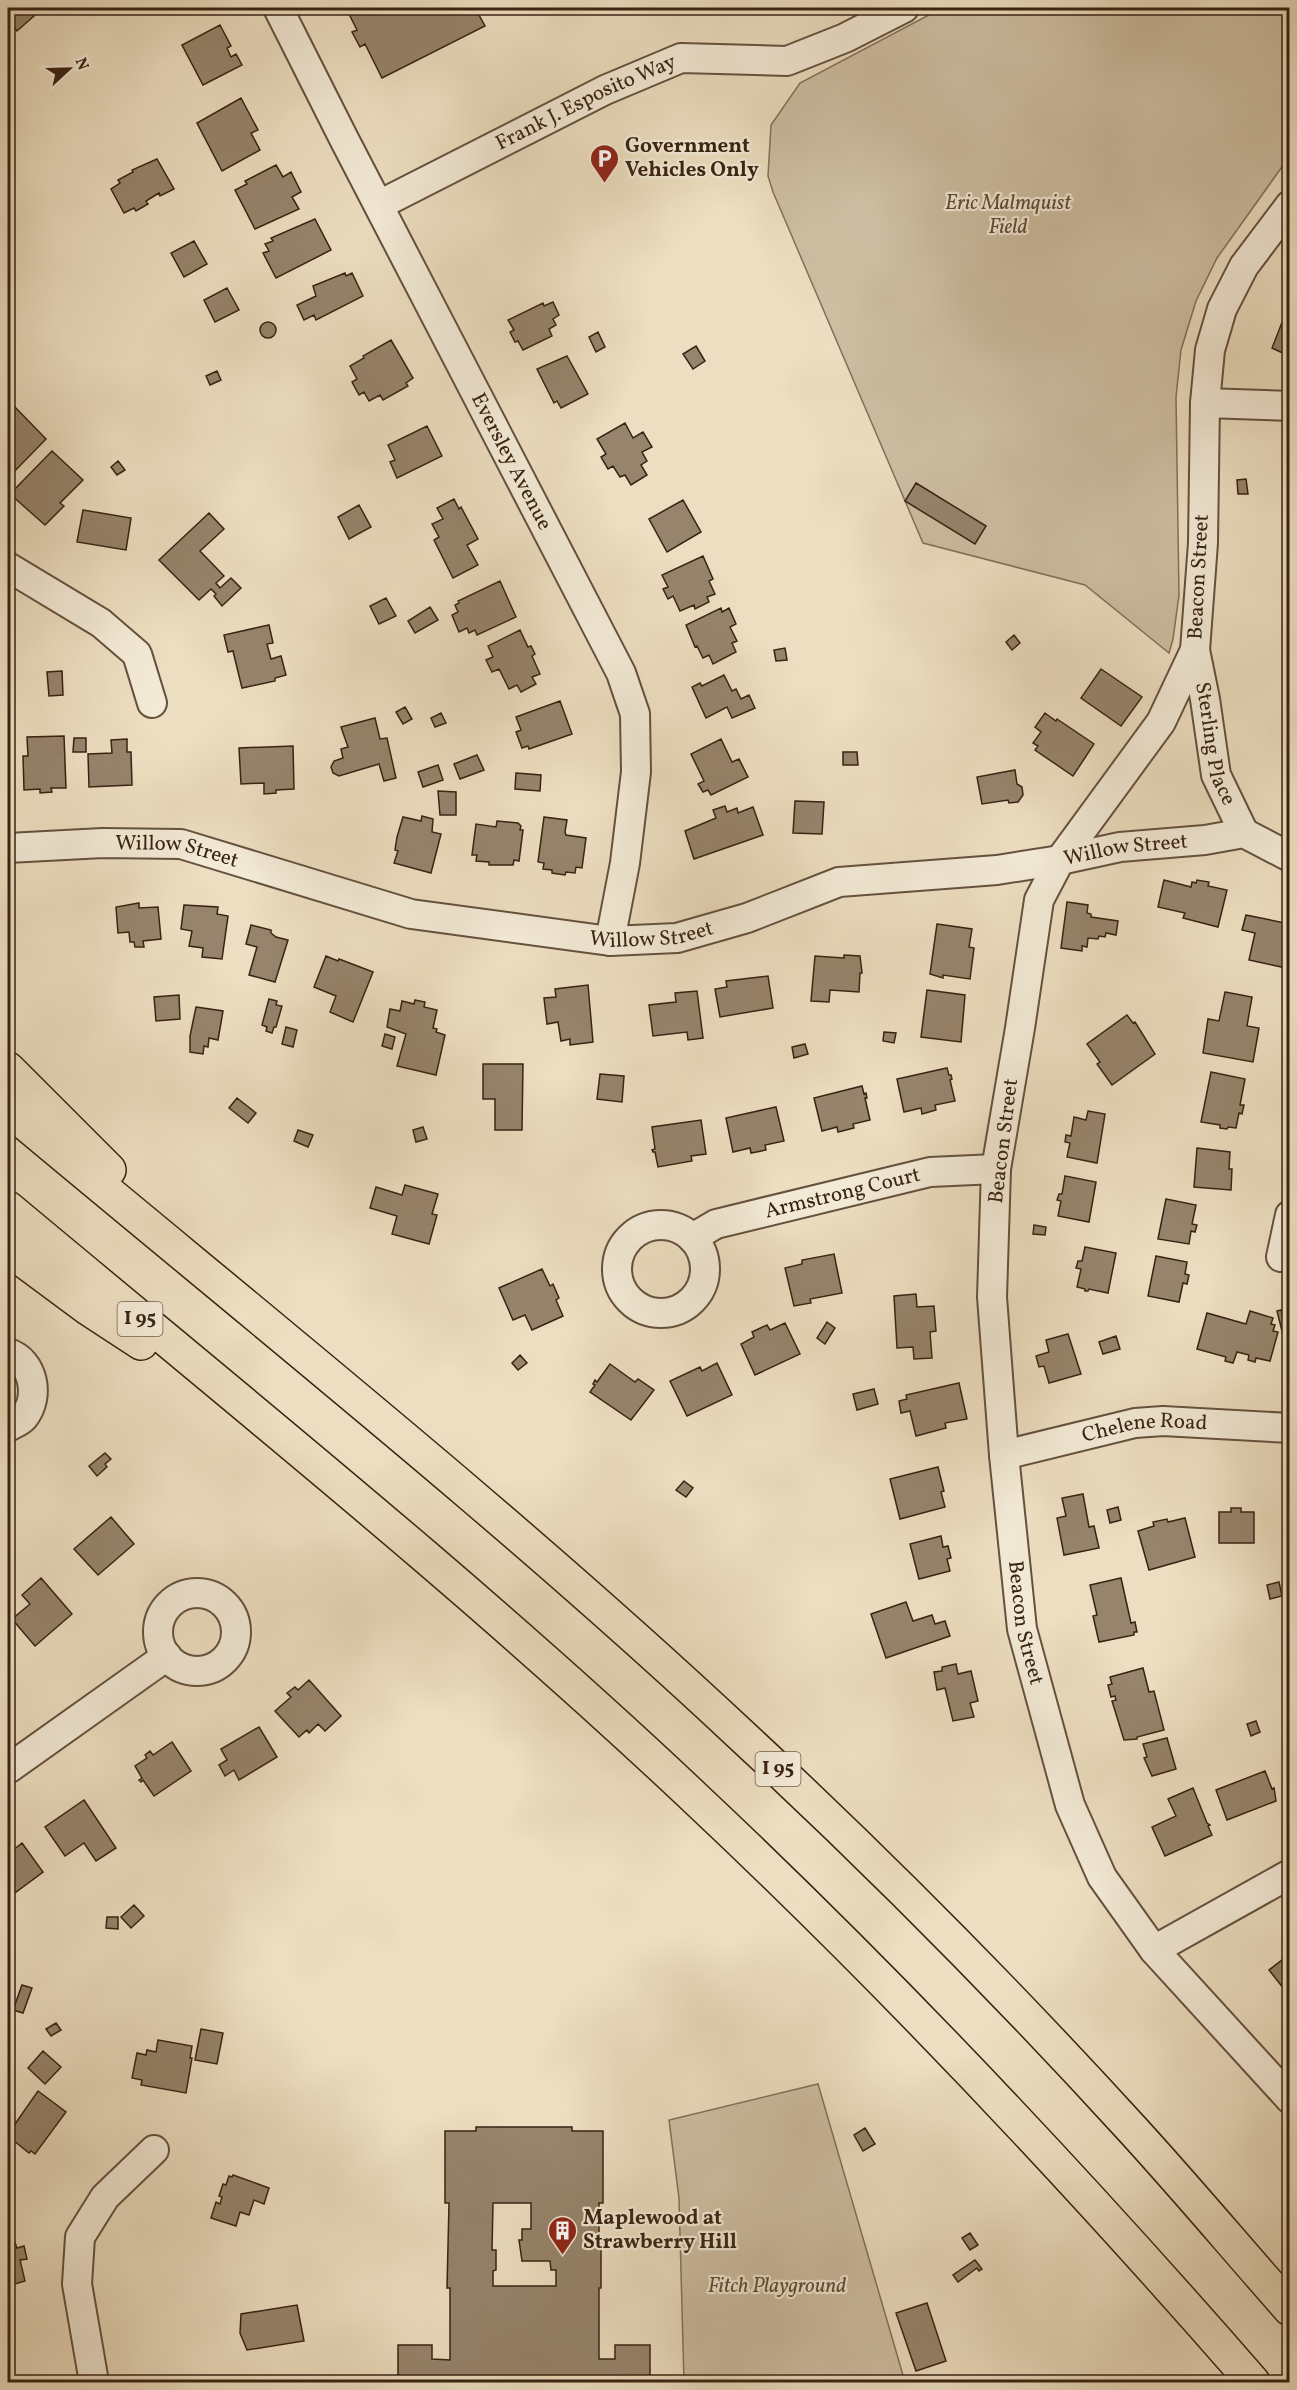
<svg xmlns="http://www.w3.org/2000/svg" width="1297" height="2390" font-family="Vollkorn,serif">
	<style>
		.green { fill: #cdbea2; stroke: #82705a; stroke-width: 1.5 }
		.building { fill: #96846c; stroke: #382212; stroke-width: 1.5; fill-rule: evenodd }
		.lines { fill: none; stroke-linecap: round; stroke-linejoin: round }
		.street-casing { stroke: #65513e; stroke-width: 32 }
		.highway-casing { stroke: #382212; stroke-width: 36 }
		.street { stroke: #f3ead6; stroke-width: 28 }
		.highway { stroke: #ecdec0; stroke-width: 33 }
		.labels { text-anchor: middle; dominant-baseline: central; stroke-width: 4.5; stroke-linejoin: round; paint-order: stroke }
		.shield { fill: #f3ead6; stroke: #705e4d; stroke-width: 1.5 }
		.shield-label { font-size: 20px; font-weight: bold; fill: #382212 }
		.street-label { font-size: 21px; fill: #382212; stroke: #f3ead6 }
		.poi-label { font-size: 21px; font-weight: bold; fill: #382212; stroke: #f3ead6; text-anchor: start }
		.park-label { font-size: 21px; font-style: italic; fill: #5d4936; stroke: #f3ead6 }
	</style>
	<rect width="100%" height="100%" fill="#ecdec0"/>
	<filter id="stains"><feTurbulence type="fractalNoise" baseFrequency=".00333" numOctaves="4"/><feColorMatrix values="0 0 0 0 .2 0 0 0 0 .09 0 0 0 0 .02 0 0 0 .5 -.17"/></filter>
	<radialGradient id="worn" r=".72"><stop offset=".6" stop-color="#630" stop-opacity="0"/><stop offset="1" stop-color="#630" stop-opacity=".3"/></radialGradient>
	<path class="green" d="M942,8H1289V157L1217,258L1196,301L1181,350L1176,397L1179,595L1173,639L1169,653L1085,585L923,543L773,192L768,176L771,125L800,83Z
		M818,2084L905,2382H684L679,2198L669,2120Z"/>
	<path class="building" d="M8,8H43L17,31L8,20Z
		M346,8H475L485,26L382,78L365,44L360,47L352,32L357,30Z
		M220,25L231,46L227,48L231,57L236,54L242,65L203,85L182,45Z
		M241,98L258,130L251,133L260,150L222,171L197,123Z
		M157,159L174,189L160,196L159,193L146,201L148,204L136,211L134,208L124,213L111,189L120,183L118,180L133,172L132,170Z
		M276,165L283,177L291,172L301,192L292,197L299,209L255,229L235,190L247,184L245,181Z
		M315,219L331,250L276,278L263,253L269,251L265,244L273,241L271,238Z
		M194,241L207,264L184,277L171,253Z
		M345,273L346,276L352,273L363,296L316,320L314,315L304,320L297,305L316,296L313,286Z
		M227,288L239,310L215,322L204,300Z
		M553,302L559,315L553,319L556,325L549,329L552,336L523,350L518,341L515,342L510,332L514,330L508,320L543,303L544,306Z
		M1290,302V354L1289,356L1272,348Z
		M260 330a8 8 0 1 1 16 0a8 8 0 1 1-16 0Z
		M598,332L605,347L596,352L589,337Z
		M391,340L413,378L406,383L408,386L383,400L380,395L369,401L364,392L359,395L352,382L357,379L350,366L364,358L363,356Z
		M696,346L705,361L693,369L683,354Z
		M567,356L588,394L561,408L557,401L554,403L537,369Z
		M217,371L221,380L210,385L206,376Z
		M14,406L46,439L8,478V413Z
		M625,423L633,438L643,432L652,447L642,452L647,461L641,465L647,475L631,485L625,475L620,477L613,466L608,469L601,457L606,454L597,439Z
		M427,426L442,456L397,478L390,462L395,460L388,445Z
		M52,451L83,480L60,503L64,506L45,525L10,494Z
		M118,461L125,470L117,475L111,467Z
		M1246,479L1248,494H1238L1237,480Z
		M916,483L986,526L975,544L905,501Z
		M454,499L459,509L461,507L478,539L467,545L478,565L453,578L434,540L439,537L432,524L443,519L437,508Z
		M683,500L701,532L667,552L649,519Z
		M359,505L371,527L349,539L338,517Z
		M83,510L131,518L126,550L77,542Z
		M209,513L224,529L200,551L224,576L216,583L220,588L231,578L241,588L222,606L214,596L216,594L211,589L199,600L159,560Z
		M703,556L713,579L709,581L715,594L707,597L709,602L695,609L694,605L680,611L673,596L668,599L663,589L668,587L662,575Z
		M500,581L516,617L477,635L475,630L469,633L467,628L459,632L452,615L458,612L455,605L459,603L458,601Z
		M386,598L396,616L379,624L370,606Z
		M430,607L438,620L415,633L408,621Z
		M721,608L722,612L729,608L736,624L730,627L737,641L732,643L736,652L713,664L709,655L703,658L697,646L695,647L686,625Z
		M269,625L273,643L267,644L271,659L281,656L286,675L275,678V681L242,688L233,651L228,652L224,635Z
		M520,630L528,647L531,646L535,654L532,656L540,674L532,677L536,684L521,692L517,685L509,689L499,669L492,672L486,660L493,657L488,646Z
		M1014,635L1020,643L1012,650L1006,642Z
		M785,648L787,660L776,661L774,650Z
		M1101,669L1142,697L1121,726L1081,698Z
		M62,671L63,695L49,696L47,672Z
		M724,675L732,691L736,689L741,699L749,695L755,708L732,718L727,707L706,718L692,687L700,683L702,686Z
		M560,701L572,734L529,749L528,746L522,748L516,732L521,730L516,717Z
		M405,707L412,719L403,724L396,712Z
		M441,713L446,723L435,727L431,718Z
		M1045,713L1056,721L1057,719L1094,744L1073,776L1035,750L1038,746L1033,743L1041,732L1035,727Z
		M375,718L380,739L387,738L396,778L384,781L379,764L339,776L333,773L331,767L334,761L343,758L341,749L348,747L341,727Z
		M64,736L66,788H51L52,792L40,793V789L24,790L23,756H28L27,737Z
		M74,738H86V752H73Z
		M127,739V752H131L132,785L89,787L88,754L112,753L111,740Z
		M721,739L732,762L739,759L748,777L711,795L708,790L703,792L698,784L704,781L691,754Z
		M293,746L294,789L276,790V793L264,794V783L241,784L239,748Z
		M843,752H857L858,765H843Z
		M477,755L484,770L460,779L454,764Z
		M438,765L443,780L423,787L418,772Z
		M1015,770L1017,784L1022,787L1023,795L1018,802L1009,803L1008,800L982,804L977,777Z
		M516,773L541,775L540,791L515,789Z
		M438,791L456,792V815H440Z
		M795,801L824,802L822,834L793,833Z
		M725,806L727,812L737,808L738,813L753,807L763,835L694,859L685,831L716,818L713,810Z
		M422,816L433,819L432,832L441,834L431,873L394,863L398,851L395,850L397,837L403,817L421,821Z
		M544,817L567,820L565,832L566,835L586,838L582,868L576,867L575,873L566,872L565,875L552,873V870L543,869L544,863L538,862Z
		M497,821L518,823L521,826L520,830H523L519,861L514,860L513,865H489V862L476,861L477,855H472L476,824L496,827Z
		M1164,880L1191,887L1192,882L1196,883L1197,880L1209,882L1208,886L1227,890L1218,927L1183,918L1185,913L1158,907Z
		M1067,902L1088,905L1087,913L1091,914V917L1118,921L1116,935L1106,933L1105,937L1099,936L1098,939L1088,938L1087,947L1082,946V951L1061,948Z
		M139,903V908L158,907L161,939L143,941L144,947H135L134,942H130L129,932L118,933L116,907Z
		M184,905L218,907L217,914L228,916L222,959L202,957L203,948L189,946L192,931L181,929Z
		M1246,915L1290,924V952L1286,968L1249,960L1255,933L1242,930Z
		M937,924L972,929L969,947L974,948L970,979L943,975V978L930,974Z
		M251,925L271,930V933L276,937L288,940L275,982L249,975L257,947L246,944Z
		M844,955L860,956L862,973H860L859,992L830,990L829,1002L811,1001L815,956L844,958Z
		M326,956L338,961L339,959L373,972L353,1022L330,1012L336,996L314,987Z
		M768,976L773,1008L720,1017L715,989L727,987L726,981Z
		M588,985L593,1042L570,1045V1039L561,1041L558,1022L547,1024L544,998L556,997L555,989Z
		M927,990L965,995L961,1042L921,1037Z
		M697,991L703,1038L688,1040L687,1032L653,1036L649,1005L676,1002L675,993Z
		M1225,992L1252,997L1247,1026L1259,1028L1253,1062L1203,1053L1208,1019L1219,1021Z
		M179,995L180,1019L156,1021L154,997Z
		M269,999L277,1001L276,1005L282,1006L276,1027H274L272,1033L266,1031L267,1027L262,1025Z
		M415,1000L425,1002L424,1007L437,1010L433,1028L437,1029L436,1032L445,1035L436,1075L397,1066L406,1034L387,1027L390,1009L400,1011L402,1001L414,1004Z
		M196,1007L223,1011L218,1040L209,1038L208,1047L204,1046L203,1054L190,1052V1036Z
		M1127,1015L1133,1023L1135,1022L1155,1054L1112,1085L1097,1064L1100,1062L1087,1044Z
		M286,1027L297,1030L293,1047L282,1044Z
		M884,1032L896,1033L894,1043L883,1041Z
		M385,1034L395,1037L392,1049L382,1046Z
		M805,1044L808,1054L794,1058L792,1047Z
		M483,1064H523L522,1130H495V1099H483Z
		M947,1068L949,1075H951L952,1079L950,1080L955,1101L935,1105L936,1110L922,1114L921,1108L904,1112L897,1079Z
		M1211,1072L1245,1079L1240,1105H1244L1242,1114L1239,1113L1236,1128L1228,1127L1227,1129L1220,1128V1125L1201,1122Z
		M600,1074L624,1076L622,1102L597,1099Z
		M862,1086L864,1094L866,1093L867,1098H865L870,1120L853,1124L854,1128L838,1132L837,1127L822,1131L814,1098Z
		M237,1098L256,1113L248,1123L229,1108Z
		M776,1107L784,1141L765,1145L766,1150L751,1153L750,1148L733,1152L726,1118Z
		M1088,1111L1105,1114L1097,1163L1067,1157L1070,1143L1065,1142L1066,1135L1071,1136L1074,1117L1086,1120Z
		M701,1120L706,1154L691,1156L692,1161L658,1167L655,1152H653L652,1150L655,1149L652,1127Z
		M423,1127L427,1139L416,1142L413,1130Z
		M298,1130L313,1135L308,1147L294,1141Z
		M1197,1148L1230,1152L1229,1169H1232L1231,1190L1194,1187Z
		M1065,1176L1096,1182L1089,1222L1058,1216L1061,1201L1057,1200L1059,1194H1062Z
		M405,1185L438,1194L432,1214L437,1215L429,1244L392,1234L397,1216L370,1208L376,1187L402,1195Z
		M1166,1199L1196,1205L1192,1224L1197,1225L1195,1232L1191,1231L1189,1244L1158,1239Z
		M1034,1225L1046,1227L1045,1235L1033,1234Z
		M1085,1247L1116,1253L1108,1293L1089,1289L1088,1291H1085V1289L1077,1287L1081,1269L1076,1268L1078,1261H1082Z
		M834,1254L842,1293L810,1299L811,1303L794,1306L785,1268L802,1264V1260Z
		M1156,1256L1187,1262L1185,1274L1189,1275L1187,1284L1183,1283L1179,1302L1148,1296Z
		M542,1269L550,1286L553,1284L559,1298L556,1300L563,1316L532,1330L525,1315L513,1320L499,1288Z
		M916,1294L917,1307L934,1306L936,1331L930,1332L932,1358L914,1359L913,1347L897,1348L894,1296Z
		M1281,1310L1288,1338L1284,1339L1277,1311Z
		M1250,1311L1273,1318L1271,1324L1275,1325L1273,1331L1278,1332L1270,1361L1256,1358L1255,1362L1248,1360L1249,1355L1237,1352L1233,1363L1225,1361L1226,1357L1197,1349L1207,1313L1246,1324Z
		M827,1322L835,1328L825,1344L817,1338Z
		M785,1323L800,1354L755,1375L741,1344L754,1337L752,1332L767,1325L770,1330Z
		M1068,1334L1081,1374L1049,1383L1044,1366L1039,1367L1036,1356L1049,1352L1046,1340Z
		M1116,1336L1120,1349L1103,1354L1099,1342Z
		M520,1355L527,1363L518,1370L512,1363Z
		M717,1363L732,1395L687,1416L670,1381L700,1367L702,1371Z
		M610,1364L635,1382L638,1379L654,1390L631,1420L590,1392L595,1385L593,1384L595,1380L597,1382Z
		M959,1383L967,1419L945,1423L946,1428L916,1436L910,1411L901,1413L899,1401L907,1399L906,1395Z
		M874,1389L878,1404L857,1410L853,1394Z
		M105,1453L111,1459L105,1464L107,1467L97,1476L89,1466Z
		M938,1467L944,1491L941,1492L945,1507L900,1519L890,1479Z
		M684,1481L693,1488L686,1497L676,1490Z
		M1083,1494L1089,1527L1094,1526L1099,1548L1064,1555L1057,1518L1066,1516L1062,1498Z
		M1118,1507L1121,1520L1110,1523L1107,1510Z
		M1231,1508H1241V1512H1254V1543H1219V1512H1231Z
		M111,1517L134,1544L98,1575L74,1549Z
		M1185,1518L1195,1557L1149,1570L1138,1531L1154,1526L1153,1522L1167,1519L1168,1522Z
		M941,1536L943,1547L948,1546L951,1558L947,1559L950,1571L919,1579L910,1544Z
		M41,1578L72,1614L35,1646L12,1619L30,1604L22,1595Z
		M1121,1578L1131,1623L1135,1622L1137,1632H1134V1635L1099,1642L1093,1616L1097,1615L1090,1585Z
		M1279,1582L1282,1596L1270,1599L1267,1585Z
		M906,1602L913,1621L932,1615L935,1624L945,1621L950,1636L886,1658L871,1614Z
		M956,1664L958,1674L971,1671L978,1701L970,1703L974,1717L953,1721L945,1688L937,1690L934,1672L942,1671V1667Z
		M1143,1668L1149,1692L1154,1691L1164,1730L1137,1737V1739L1124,1740L1112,1701L1116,1700L1115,1696L1111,1697L1108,1685L1112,1684L1110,1677Z
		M309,1680L341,1716L325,1731L318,1724L309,1733L307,1730L299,1737L275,1711L291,1697L287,1693L295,1687L298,1690Z
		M1256,1721L1260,1732L1251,1736L1247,1724Z
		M259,1727L277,1757L239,1780L234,1770L225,1776L219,1765L227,1760L221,1749Z
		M1167,1738L1176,1769L1152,1776L1144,1758L1147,1757L1143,1744Z
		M172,1742L191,1771L154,1796L143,1780L141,1782L139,1780L142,1778L135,1766L147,1758L145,1755L150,1751L153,1755Z
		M1265,1771L1272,1789L1274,1788L1276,1801L1227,1820L1216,1790Z
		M1193,1788L1207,1823L1210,1825L1208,1826L1212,1835L1165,1856L1152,1827L1176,1816L1168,1799Z
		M84,1800L116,1848L96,1861L84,1843L65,1856L45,1827Z
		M22,1843L43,1872L8,1898V1854Z
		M134,1905L144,1916L131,1928L121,1917Z
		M107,1917H118V1929L106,1928Z
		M1290,1950V2000L1286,1995L1288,1994L1269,1970L1287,1956L1285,1953Z
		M22,1985L32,1988L23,2013L13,2010Z
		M56,2023L61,2030L51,2036L46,2029Z
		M201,2029L223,2033L217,2064L195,2060Z
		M158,2040L192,2046L190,2058H192L186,2093L141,2085L142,2080L132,2078L137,2053L146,2055L147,2050L156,2052Z
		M43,2051L61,2067L45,2084L28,2068Z
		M38,2091L66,2112L35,2154L31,2151L29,2153L8,2136V2134Z
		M476,2127H572V2131H603V2203H599V2214H610V2225H599V2238H601V2288H599V2359H615V2345H650V2382H398V2345H432V2359L450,2360V2288H447L449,2203H445V2131H476ZM493,2203H531V2229H522V2240H519L522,2261H550L551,2270H556V2286H493V2271L496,2270V2250H492Z
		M865,2128L875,2144L863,2151L854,2135Z
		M233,2175L269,2188L264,2204L254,2200L249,2215L240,2212L236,2226L211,2218L216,2202L220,2204L222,2197L219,2196L223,2184L226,2185L229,2176L232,2177Z
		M8,2224L17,2248L24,2246L27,2259L20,2260L25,2281L8,2286Z
		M970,2233L978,2245L970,2250L962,2238Z
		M975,2260L982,2269L979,2271L977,2268L958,2282L953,2275Z
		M927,2303L946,2361L916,2371L896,2313Z
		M297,2305L304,2341L247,2350L240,2333L241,2314Z"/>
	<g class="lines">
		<defs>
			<g id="street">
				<path id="s1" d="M278,8L344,139L621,673L635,714L636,772L625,863L610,941"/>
				<path id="s2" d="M379,205L605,90L681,58L787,61L845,38L904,8"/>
				<path id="s3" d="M1290,205L1244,266L1222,309L1210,350L1205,403L1203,543L1195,650L1161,722L1060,860L1039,900L1020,1028L996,1169L992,1297L1004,1455L1022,1629L1070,1805L1102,1877L1154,1950L1290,2099"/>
				<path d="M1205,403L1290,406"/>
				<path d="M8,567L101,623L137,654L152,703"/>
				<path id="s4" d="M1195,650L1205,699L1216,775L1244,833"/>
				<path id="s5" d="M8,848L103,843L181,844L411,914L610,941L677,938L747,918L839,882L997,870L1060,860L1120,847L1205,840L1244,833L1290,857"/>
				<circle cx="661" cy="1269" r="44"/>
				<path id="s6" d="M692,1238L716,1224L930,1172L996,1169"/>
				<path d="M1281,1257L1290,1215"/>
				<path d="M8,1353C34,1361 40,1397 24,1417C20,1422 13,1424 8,1427"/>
				<path id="s7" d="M1004,1455L1135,1423L1163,1421L1290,1428"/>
				<circle cx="197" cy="1632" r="39"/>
				<path d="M8,1769L167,1656"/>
				<path d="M1154,1950L1290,1874"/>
				<path d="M94,2382L77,2284L80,2237L105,2197L154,2150"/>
			</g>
			<path id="highway" d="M8,1069L109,1170
				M8,1109C254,1315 506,1515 740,1734C876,1860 1007,1992 1132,2129C1186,2188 1237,2249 1290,2309
				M8,1208C239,1401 475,1590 694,1797C891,1982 1076,2179 1253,2382
				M8,1249L89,1309L141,1343"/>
		</defs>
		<use href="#street" class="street-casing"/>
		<use href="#highway" class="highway-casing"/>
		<use href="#street" class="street"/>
		<use href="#highway" class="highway"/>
	</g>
	<defs>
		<symbol id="parking-pin" viewBox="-11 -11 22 30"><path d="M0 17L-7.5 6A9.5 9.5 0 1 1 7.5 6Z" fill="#8f2418" stroke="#f3ead6"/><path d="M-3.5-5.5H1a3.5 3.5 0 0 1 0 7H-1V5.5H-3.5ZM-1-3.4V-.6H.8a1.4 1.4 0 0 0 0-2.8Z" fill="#fff"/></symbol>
		<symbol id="building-pin" viewBox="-11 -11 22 30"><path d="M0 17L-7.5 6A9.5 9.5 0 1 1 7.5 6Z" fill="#8f2418" stroke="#f3ead6"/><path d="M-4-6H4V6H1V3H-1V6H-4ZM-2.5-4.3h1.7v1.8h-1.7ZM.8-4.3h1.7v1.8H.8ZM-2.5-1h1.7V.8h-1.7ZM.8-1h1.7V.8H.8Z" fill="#fff"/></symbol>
	</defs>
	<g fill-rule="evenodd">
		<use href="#parking-pin" x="588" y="142" width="33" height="45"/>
		<use href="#building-pin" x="546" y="2214" width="33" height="45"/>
	</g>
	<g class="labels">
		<g class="shield">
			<rect x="117.5" y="1302" width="45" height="34" rx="4.5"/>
			<rect x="755.5" y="1752" width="45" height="34" rx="4.5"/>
		</g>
		<g class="shield-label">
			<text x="140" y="1319">I 95</text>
			<text x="778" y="1769">I 95</text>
		</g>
		<g class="street-label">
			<text stroke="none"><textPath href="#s2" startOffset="231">Frank J. Esposito Way</textPath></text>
			<text stroke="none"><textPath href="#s1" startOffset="510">Eversley Avenue</textPath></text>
			<text transform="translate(1199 577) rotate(-87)">Beacon Street</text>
			<text stroke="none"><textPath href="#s4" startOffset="96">Sterling Place</textPath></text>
			<text stroke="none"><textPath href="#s5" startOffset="1142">Willow Street</textPath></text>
			<text stroke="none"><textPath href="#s5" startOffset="170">Willow Street</textPath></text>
			<text stroke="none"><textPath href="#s5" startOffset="656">Willow Street</textPath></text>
			<text transform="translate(1004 1141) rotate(-83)">Beacon Street</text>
			<text stroke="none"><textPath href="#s6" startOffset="158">Armstrong Court</textPath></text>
			<text stroke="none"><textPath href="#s7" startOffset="144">Chelene Road</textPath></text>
			<text stroke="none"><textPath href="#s3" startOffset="1492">Beacon Street</textPath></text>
		</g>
		<g class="poi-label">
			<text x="625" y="146">Government<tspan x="625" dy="24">Vehicles Only</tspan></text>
			<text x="583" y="2218">Maplewood at<tspan x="583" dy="24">Strawberry Hill</tspan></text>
		</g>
		<g class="park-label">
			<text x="1008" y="203">Eric Malmquist<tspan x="1008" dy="24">Field</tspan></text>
			<text x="777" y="2286">Fitch Playground</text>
		</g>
	</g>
	<rect width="1297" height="2390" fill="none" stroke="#ecdec0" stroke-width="30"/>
	<rect x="9" y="9" width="1279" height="2372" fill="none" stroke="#382212" stroke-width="3"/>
	<rect x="15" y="15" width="1267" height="2360" fill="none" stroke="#382212" stroke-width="1.5"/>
	<g transform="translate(69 69) rotate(68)" stroke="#f3ead6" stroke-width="4.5" paint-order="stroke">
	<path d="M0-4.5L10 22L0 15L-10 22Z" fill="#382212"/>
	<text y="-9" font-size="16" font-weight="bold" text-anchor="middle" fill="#382212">N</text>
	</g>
	<rect width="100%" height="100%" filter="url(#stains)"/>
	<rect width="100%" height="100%" fill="url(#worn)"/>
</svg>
